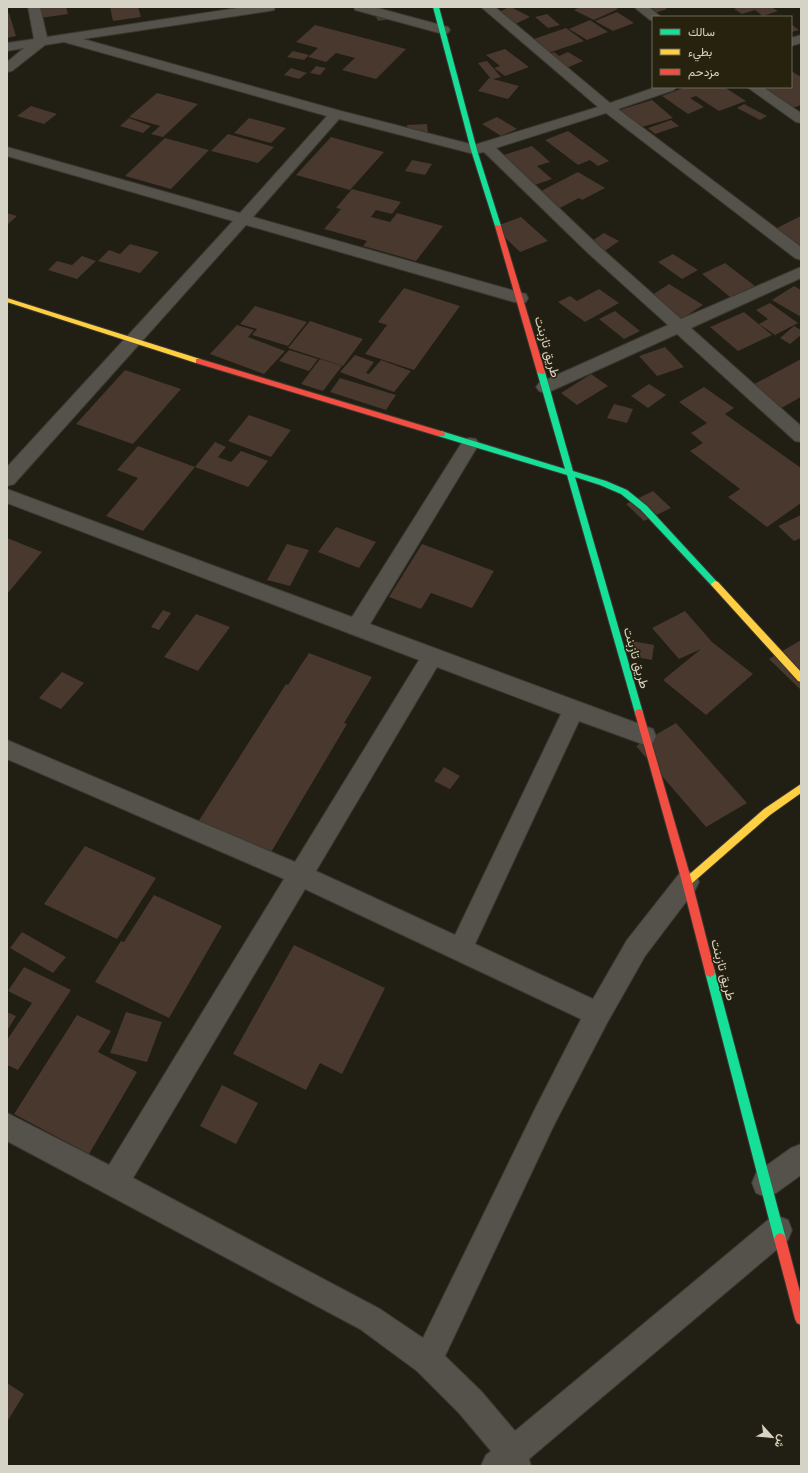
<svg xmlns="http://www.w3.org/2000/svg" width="808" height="1473" font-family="'Varela Round',Vazirmatn,sans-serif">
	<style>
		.building { fill: #48382e }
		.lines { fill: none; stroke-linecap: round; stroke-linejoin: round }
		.street-casing { stroke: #3b3831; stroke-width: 2 }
		.fast-casing { stroke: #3b3831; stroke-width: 2 }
		.slow-casing { stroke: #3b3831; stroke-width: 2 }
		.jam-casing { stroke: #3b3831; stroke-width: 2 }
		.street { fill: #54524a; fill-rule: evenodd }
		.fast { fill: #16e098; fill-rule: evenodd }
		.slow { fill: #ffcf43; fill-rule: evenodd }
		.jam { fill: #f24e42; fill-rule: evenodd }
		.labels { text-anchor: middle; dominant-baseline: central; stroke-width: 3; stroke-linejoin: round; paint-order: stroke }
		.street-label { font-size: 13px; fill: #d5d2c6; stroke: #27220e }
	</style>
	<rect width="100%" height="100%" fill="#211e14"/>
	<path class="building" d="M46,7H66L68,14L34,19L32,9Z
		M110,7H138L141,17L113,21Z
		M509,7H511L530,17L513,25L493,15Z
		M576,7H614L618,9L594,20L574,10L578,8Z
		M633,7H664L667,9L646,16Z
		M739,7H771L778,11L763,16L755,10L742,14L734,9Z
		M393,11L397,18L378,21L374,13Z
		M617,12L634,23L613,31L595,21Z
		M9,13L16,36L7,38V14Z
		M547,14L560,25L548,28L535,17Z
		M590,20L608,32L587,40L569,29Z
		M791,24L799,30L791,32Z
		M315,25L406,49L376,79L342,70L355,58L336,53L326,62L308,57L318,48L296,42Z
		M566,28L584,41L542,55L525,42Z
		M505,49L529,67L505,76L494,68L500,66L486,55Z
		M293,51L309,55L304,60L287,57Z
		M554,52L559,56L568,52L583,61L562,70L542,57Z
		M487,61L501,77L493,79L519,86L508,99L478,91L489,78L491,79L478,63Z
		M316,66L326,68L320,75L310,73Z
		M291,68L307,73L299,79L284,75Z
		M791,71L801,77V105L793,108L754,87H791Z
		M686,87H724L746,101L719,111L696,96L690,98L704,107L688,114L662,96Z
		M157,93L198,104L163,137L151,134L160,126L129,117Z
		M652,100L673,118L638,128L626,118L616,121L607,114Z
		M744,104L767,116L760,120L737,108Z
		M31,106L57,114L44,124L17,116Z
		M497,117L517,129L501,136L482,124Z
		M129,118L151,126L143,133L120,126Z
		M249,118L286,128L271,143L234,133Z
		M671,120L679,126L655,134L648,128Z
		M427,124L428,133L408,134L407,125Z
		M568,131L609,161L598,166L590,160L578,165L545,140Z
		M228,134L274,147L258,163L211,151Z
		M331,137L384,152L350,190L296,175Z
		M165,138L209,150L171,189L125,176Z
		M532,146L550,162L537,166L552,179L529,187L497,157Z
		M412,160L432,164L425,175L405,171Z
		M578,172L605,188L582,200L579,198L558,209L535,194Z
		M352,189L401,202L392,214L376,210L371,217L390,222L397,213L443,226L416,261L363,246L367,241L324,229L341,209L336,208Z
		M7,213L17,216L7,225Z
		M801,216V254L769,232Z
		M521,217L548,241L520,252L494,227Z
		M604,233L619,241L599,255L584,246Z
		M130,244L159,252L140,273L98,261L109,250L120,254Z
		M673,254L698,270L682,279L658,262Z
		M82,256L96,261L77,279L48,270L57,261L72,265Z
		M725,263L755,286L730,297L702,274Z
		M669,284L703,305L680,320L646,299Z
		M794,286L801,290V317L772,300Z
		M404,288L460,306L414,370L365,354L387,325L378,322Z
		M599,289L619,303L585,322L558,302L570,296L577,301Z
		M770,303L798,323L775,335L759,324L768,319L756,310Z
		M255,306L307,322L288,346L252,335L257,329L240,324Z
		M615,311L640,331L624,339L599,319Z
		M744,312L772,335L738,351L710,327Z
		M310,321L363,339L343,366L288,348Z
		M237,325L254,330L248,337L285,351L264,374L210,354Z
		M794,326L801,330V335L790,344L780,338Z
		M665,347L684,367L657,376L639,356Z
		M289,350L318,359L309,371L279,361Z
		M355,355L374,362L366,373L369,374L381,360L411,371L394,392L340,372Z
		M320,359L342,366L323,391L301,384Z
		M801,359V397L774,412L745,389Z
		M125,370L181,389L133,444L76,424Z
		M591,374L608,386L577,405L561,393Z
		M340,378L396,395L386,410L330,392Z
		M649,384L666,395L648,408L631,396Z
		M704,387L734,408L725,414L801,468V503L767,527L728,497L740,489L690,451L703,443L691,433L707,423L679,402Z
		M614,404L633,409L627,423L607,418Z
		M249,415L291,430L271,457L228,441Z
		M215,442L226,447L218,457L231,462L241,451L268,461L248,487L195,467L143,531L106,516L138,478L117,470L138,446L195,467Z
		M653,491L671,508L644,521L626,504Z
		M801,515V538L794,541L778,526Z
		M336,527L376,542L359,568L318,552Z
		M7,538L42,552L7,594Z
		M287,544L309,550L290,586L267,580Z
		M422,544L494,571L472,608L431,593L421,609L389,597Z
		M163,610L171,613L159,630L151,627Z
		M685,611L712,642L753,674L706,715L663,680L701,649L679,659L652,628Z
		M196,614L230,627L198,671L164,657Z
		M801,640V690L769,659Z
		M632,641L654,645L652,660L630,656Z
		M309,653L372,677L344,723L347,724L270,854L198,822L286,684L288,685Z
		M62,672L84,683L61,709L39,698Z
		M676,723L747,803L706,827L636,746Z
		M444,767L460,776L450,789L434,781Z
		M85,846L156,878L117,939L44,904Z
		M154,895L222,926L169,1018L95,982L121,941L124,942Z
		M22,932L66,957L53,973L10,948Z
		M294,945L385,988L342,1074L320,1063L306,1090L233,1054Z
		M24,967L71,990L18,1070L7,1065V1040L32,1003L8,991Z
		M7,1012L16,1016L7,1031Z
		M126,1012L162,1022L147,1062L110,1053Z
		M77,1015L111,1031L98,1052L137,1072L89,1154L14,1114Z
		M222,1085L258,1103L236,1144L200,1126Z
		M7,1383L24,1394L7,1422Z"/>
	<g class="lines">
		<defs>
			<path id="street" d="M28,7H40L47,37L244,7H275L274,10L269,11L83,39L341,111L474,145L598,107L481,7H495L610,103L656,87H676L674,90L618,109L801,247V260L795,258L606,113L496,148L600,247L681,319L801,267V278L691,328L801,426V442L795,441L677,334L551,391L545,393L539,391L536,387L539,383L668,325L588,253L484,152L474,154L339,119L253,217L526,294L528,298L526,302L520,303L514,302L246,225L14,484L7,486V467L233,221L7,156V147L240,213L327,116L64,42L45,45L12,71L7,72V62L24,48L7,51V43L34,39Z
				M354,7H374L448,27L450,30L448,33L443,34L355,10Z
				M634,7H649L661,17H653V20H650Z
				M801,35V43L791,46V38Z
				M747,87H763L801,113V123L796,122Z
				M470,438L476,439L479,444L370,624L653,729L656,736L653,743L645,745L579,721L475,944L593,999L627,940L679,874L687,871L695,874L699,882L695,890L645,956L607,1023L554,1125L445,1356L481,1391L515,1431L768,1220L778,1216L788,1220L792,1230L788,1240L529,1459L531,1466H481L486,1455L491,1451L459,1413L417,1371L360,1329L7,1141V1113L109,1165L284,879L7,759V740L295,862L419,660L7,503V489L352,617L464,439ZM437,667L561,714L455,935L316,871ZM305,889L581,1019L536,1107L423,1338L380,1309L133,1178Z
				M801,1144V1175L776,1193L766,1197L756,1193L752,1183L756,1173L791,1148Z"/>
			<path id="fast" d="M433,7H439L477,150L501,226L500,227L495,226L471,150Z
				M538,370H541L545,372L573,471L606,481L627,490L647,506L719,584L715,587L712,586L641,510L621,494L600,485L575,477L643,713L642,716H636L635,713L567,475L438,436L437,434L441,431L565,469L537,372Z
				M710,967L714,969L715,972L786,1239L784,1243L780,1245L776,1243L774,1239L705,972L706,969Z"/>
			<path id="slow" d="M7,298L200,359L202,361L198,363H196L7,302Z
				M715,581L718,582L801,672V682L798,681L712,586L711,584Z
				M801,784V793L770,815L690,885L687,886L684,885L682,882L684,879L764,809Z"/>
			<path id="jam" d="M496,225L501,226L545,372L544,374H541L537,372L495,226Z
				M196,359H200L444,432L445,434L444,436H438L196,363Z
				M639,709L642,710L643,713L692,882L715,972L714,975L710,977L706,975L705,972L682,882L635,713L636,710Z
				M780,1233L784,1235L786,1239L801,1296V1325L797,1323L795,1319L774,1239L776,1235Z"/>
		</defs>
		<use href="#street" class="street-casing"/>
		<use href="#fast" class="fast-casing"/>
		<use href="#slow" class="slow-casing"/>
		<use href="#jam" class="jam-casing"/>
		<use href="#street" class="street"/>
		<use href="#fast" class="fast"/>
		<use href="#slow" class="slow"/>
		<use href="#jam" class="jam"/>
	</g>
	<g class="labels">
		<g class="street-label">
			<text transform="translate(547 347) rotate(74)">طريق تازبنت</text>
			<text transform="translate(636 658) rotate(74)">طريق تازبنت</text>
			<text transform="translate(723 970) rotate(75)">طريق تازبنت</text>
		</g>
	</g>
	<rect width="808" height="1473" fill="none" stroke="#d5d2c6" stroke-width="16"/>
	<rect x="652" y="16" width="140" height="72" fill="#27220e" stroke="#6d6858"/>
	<rect x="660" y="29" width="20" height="6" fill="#16e098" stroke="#6d6858"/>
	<text x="688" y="36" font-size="12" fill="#d5d2c6">سالك</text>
	<rect x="660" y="49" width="20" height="6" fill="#ffcf43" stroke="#6d6858"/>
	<text x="688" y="56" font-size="12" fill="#d5d2c6">بطيء</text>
	<rect x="660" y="69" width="20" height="6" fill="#f24e42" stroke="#6d6858"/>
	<text x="688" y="76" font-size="12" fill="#d5d2c6">مزدحم</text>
	<g transform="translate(772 1437) rotate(117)" stroke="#27220e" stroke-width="3" paint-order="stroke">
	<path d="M0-3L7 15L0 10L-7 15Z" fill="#d5d2c6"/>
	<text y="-6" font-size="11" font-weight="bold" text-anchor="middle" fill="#d5d2c6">ش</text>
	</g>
</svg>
